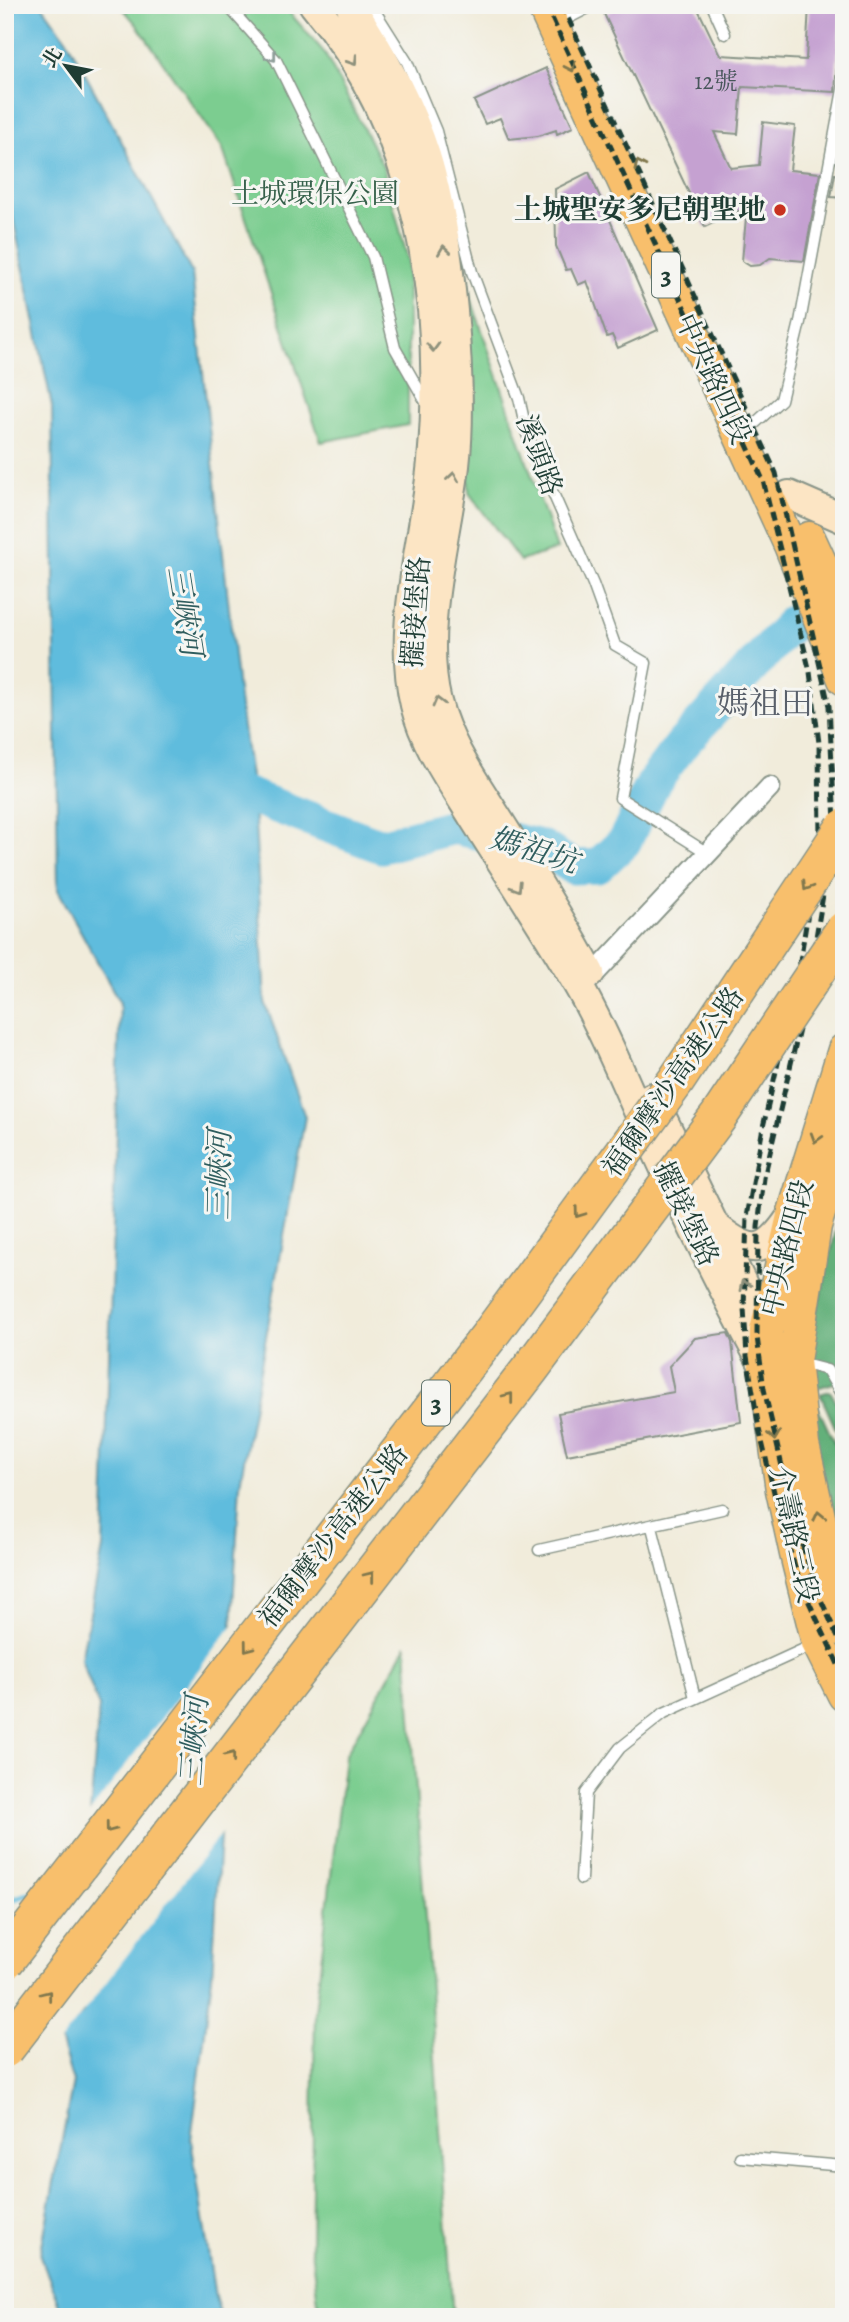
<svg xmlns="http://www.w3.org/2000/svg" width="849" height="2322" font-family="Alegreya,'Noto Serif TC',serif">
	<style>
		.green { fill: #7bcd90; stroke: #4d8562; stroke-width: 2 }
		.forest { fill: #64b07a; stroke: #427657; stroke-width: 2 }
		.water { fill: #5fbcdd; stroke: #3f7c88; stroke-width: 2 }
		.pier { fill: #f1ecdb }
		.lines { fill: none; stroke-linecap: round; stroke-linejoin: round }
		.stream { stroke: #5fbcdd; stroke-width: 6 }
		.river { stroke: #5fbcdd; stroke-width: 35 }
		.building { fill: #c5a1d1 }
		.lane-casing { stroke: #889488; stroke-width: 13 }
		.street-casing { stroke: #889488; stroke-width: 23 }
		.secondary-casing { stroke: #889488; stroke-width: 32 }
		.primary-casing { stroke: #889488; stroke-width: 35 }
		.lane { stroke: #fff; stroke-width: 10 }
		.street { stroke: #fff; stroke-width: 19 }
		.secondary { stroke: #fce5c4; stroke-width: 28 }
		.primary { stroke: #f8bf6c; stroke-width: 32 }
		.rail { stroke: #1f3d34; stroke-width: 5; stroke-dasharray: 10 5; stroke-linecap: butt }
		.highway-bridge-casing { stroke: #889488; stroke-width: 40; stroke-linecap: butt }
		.highway-bridge { stroke: #f8bf6c; stroke-width: 37 }
		.oneway { stroke: #8f9e9a }
		.oneway2 { stroke: #8e917c }
		.oneway3 { stroke: #81784d }
		.poi-dot { fill: #c8321e; stroke: #f6f6f2; stroke-width: 2.5 }
		.labels { text-anchor: middle; dominant-baseline: central; stroke-width: 6; stroke-linejoin: round; paint-order: stroke }
		.number-label { font-size: 24px; fill: #48565b }
		.shield { fill: #f6f6f2; stroke: #60746d; stroke-width: 2 }
		.shield-label { font-size: 26px; font-weight: bold; fill: #1f3d34 }
		.park-label { font-size: 28px; fill: #36614b; stroke: #f6f6f2 }
		.poi-label { font-size: 28px; font-weight: bold; fill: #1f3d34; stroke: #f6f6f2; text-anchor: end }
		.street-label { font-size: 28px; fill: #1f3d34; stroke: #f6f6f2 }
		.water-label { font-size: 30px; font-style: italic; fill: #2f5d5e; stroke: #f6f6f2 }
		.quarter-label { font-size: 32px; fill: #59606b; stroke: #f6f6f2 }
	</style>
	<rect width="100%" height="100%" fill="#f6f6f2"/>
	<filter id="ink" filterUnits="userSpaceOnUse"><feTurbulence type="fractalNoise" baseFrequency=".0143" numOctaves="2"/><feDisplacementMap in="SourceGraphic" scale="14" xChannelSelector="R" yChannelSelector="G"/><feConvolveMatrix kernelMatrix="1 2 1 2 8 2 1 2 1" color-interpolation-filters="sRGB"/></filter>
	<filter id="wash" filterUnits="userSpaceOnUse"><feTurbulence type="fractalNoise" baseFrequency=".00686" numOctaves="4" result="noise"/><feDisplacementMap in="SourceGraphic" scale="28" xChannelSelector="R" yChannelSelector="G"/><feGaussianBlur stdDeviation="1.57" result="paint"/><feColorMatrix in="noise" values="0 0 0 0 0 0 0 0 0 0 0 0 0 0 0 0 0 1.4 0 .05"/><feComposite in="paint" operator="in"/></filter>
	<g filter="url(#wash)">
		<rect width="100%" height="100%" fill="#f1ecdb"/>
		<path class="green" d="M120,5H283L324,52L383,166L408,260V425L321,442L222,147L137,25Z
			M456,255L557,549L520,561L469,493Z
			M406,1646L453,2317H320L311,2250L315,2012L345,1756Z"/>
		<path class="forest" d="M844,1198V1380L810,1390L844,1464V1545L813,1446L802,1368Z
			M830,1391L844,1415V1447L820,1394Z"/>
		<path class="water" d="M5,5H42L67,40L192,273L239,699L254,805L265,1002L305,1117L240,1483L212,1977L191,2140L215,2297L221,2317H65L40,2256L73,2082L59,2036L83,2013L86,1862L99,1707L81,1659L103,1548L120,1003L58,890L52,406L5,179Z"/>
		<path class="pier" d="M238,1618L225,1828L58,2045L57,2034L80,2012L86,1817Z"/>
		<g class="lines">
			<path class="stream" d="M5,1902L43,1889"/>
			<path class="river" d="M213,782L381,846L453,827L542,847L573,867L598,866L624,842L655,780L683,743L793,622"/>
		</g>
		<g id="blocks">
			<path class="building" d="M623,5H696L720,55L806,60L809,5H841L835,92L742,87L738,134L714,132L731,168L759,165L763,122L795,126L790,170L820,173L804,261L770,258L760,265L750,266L742,261L747,207L705,227L604,14Z
				M546,68L573,127L557,134L556,130L538,136L509,139L500,118L485,124L474,101Z
				M589,172L658,330L618,348L612,335L607,337L587,281L578,285L571,269L566,270L556,246L555,189Z
				M835,174L844,175V198L831,197Z
				M728,1333L732,1342L741,1422L567,1455L558,1413L674,1392L669,1366L695,1338Z"/>
		</g>
	</g>
	<g filter="url(#ink)">
		<use href="#blocks" fill-opacity="0" stroke="#889488" stroke-width="2"/>
		<g class="lines">
			<defs>
				<path id="lane" d="M227,5L276,60L373,257L395,348L427,404
					M371,5L407,62L436,131L472,272L519,398L527,434L593,584L615,645L646,663L620,798L709,854
					M712,5L725,34
					M557,24L594,5
					M743,434L781,400L800,322L844,84
					M800,1363L827,1370L844,1399
					M652,1527L695,1698
					M539,1550L722,1509
					M581,1879L586,1793L620,1748L664,1713L815,1644
					M740,2157L844,2166"/>
				<path id="street" d="M584,985L770,787"/>
				<path id="secondary" d="M314,5C419,128 446,304 432,461C425,540 396,626 415,705C425,746 451,781 473,817C508,873 546,929 579,987C606,1034 626,1086 649,1135C685,1214 724,1291 765,1368
					M350,5C381,52 409,103 426,156C450,232 464,386 455,466C446,539 419,630 437,702C448,745 475,782 498,819C530,870 562,920 590,973
					M789,495L844,519
					M652,1097L764,1328
					M715,1226C754,1258 767,1254 794,1212"/>
				<path id="primary" d="M543,5L790,545L844,679
					M809,538L844,613
					M844,1050L794,1212L766,1331L765,1368L782,1490L796,1554L818,1643L844,1695
					M844,1133L815,1226L794,1361L803,1445L844,1630"/>
			</defs>
			<use href="#lane" class="lane-casing"/>
			<use href="#street" class="street-casing"/>
			<use href="#secondary" class="secondary-casing"/>
			<use href="#primary" class="primary-casing"/>
			<use href="#lane" class="lane"/>
			<use href="#street" class="street"/>
			<use href="#secondary" class="secondary"/>
			<use href="#primary" class="primary"/>
			<path class="rail" d="M546,5L763,480L810,672L819,743L820,839L796,986L763,1127L747,1217L744,1308L747,1356L759,1429L782,1526L801,1585L844,1677
				M562,5L776,473L829,706L835,822L805,1004L764,1178L758,1227L757,1337L764,1389L795,1522L817,1591L844,1651"/>
			<defs>
				<path id="highway-bridge" d="M5,1961L489,1336L676,1081L844,828
					M5,2049L531,1368L719,1116L844,930"/>
			</defs>
			<use href="#highway-bridge" class="highway-bridge-casing"/>
			<use href="#highway-bridge" class="highway-bridge"/>
		</g>
		<defs><path id="oneway-chevron" d="M-2-3.5L2.5 0L-2 3.5" fill="none" stroke-width="1.6" stroke-linecap="round" stroke-linejoin="round" transform="scale(1.75)"/></defs>
		<use class="oneway" href="#oneway-chevron" transform="translate(272 57) rotate(52)"/>
		<g class="oneway2">
			<use href="#oneway-chevron" transform="translate(353 61) rotate(57)"/>
			<use href="#oneway-chevron" transform="translate(444 250) rotate(-98)"/>
			<use href="#oneway-chevron" transform="translate(433 347) rotate(88)"/>
			<use href="#oneway-chevron" transform="translate(453 477) rotate(-82)"/>
			<use href="#oneway-chevron" transform="translate(438 702) rotate(-105)"/>
			<use href="#oneway-chevron" transform="translate(517 887) rotate(58)"/>
			<use href="#oneway-chevron" transform="translate(744 1285) rotate(-115)"/>
		</g>
		<g class="oneway3">
			<use href="#oneway-chevron" transform="translate(571 67) rotate(65)"/>
			<use href="#oneway-chevron" transform="translate(639 165) rotate(-114)"/>
			<use href="#oneway-chevron" transform="translate(807 886) rotate(122)"/>
			<use href="#oneway-chevron" transform="translate(816 1138) rotate(107)"/>
			<use href="#oneway-chevron" transform="translate(579 1213) rotate(126)"/>
			<use href="#oneway-chevron" transform="translate(509 1397) rotate(-52)"/>
			<use href="#oneway-chevron" transform="translate(774 1436) rotate(82)"/>
			<use href="#oneway-chevron" transform="translate(819 1516) rotate(-102)"/>
			<use href="#oneway-chevron" transform="translate(370 1576) rotate(-52)"/>
			<use href="#oneway-chevron" transform="translate(248 1647) rotate(127)"/>
			<use href="#oneway-chevron" transform="translate(231 1756) rotate(-52)"/>
			<use href="#oneway-chevron" transform="translate(110 1828) rotate(127)"/>
			<use href="#oneway-chevron" transform="translate(47 1995) rotate(-52)"/>
		</g>
	</g>
	<circle class="poi-dot" cx="780" cy="210" r="7"/>
	<g class="labels">
		<g class="number-label">
			<text x="716" y="81">12號</text>
		</g>
		<g class="shield">
			<rect x="652" y="252.5" width="28" height="45" rx="5"/>
			<rect x="422" y="1380.5" width="28" height="45" rx="5"/>
		</g>
		<g class="shield-label">
			<text x="666" y="275">3</text>
			<text x="436" y="1403">3</text>
		</g>
		<g class="park-label">
			<text x="315" y="194">土城環保公園</text>
		</g>
		<g class="poi-label">
			<text x="766" y="210">土城聖安多尼朝聖地</text>
		</g>
		<g class="street-label">
			<text transform="translate(713 379) rotate(65)">中央路四段</text>
			<text transform="translate(539 455) rotate(70)">溪頭路</text>
			<text transform="translate(416 612) rotate(-86)">擺接堡路</text>
			<text transform="translate(673 1082) rotate(-55)">福爾摩沙高速公路</text>
			<text transform="translate(686 1214) rotate(64)">擺接堡路</text>
			<text transform="translate(787 1248) rotate(-76)">中央路四段</text>
			<text transform="translate(794 1534) rotate(78)">介壽路三段</text>
			<text transform="translate(333 1536) rotate(-52)">福爾摩沙高速公路</text>
		</g>
		<g class="water-label">
			<text transform="translate(185 611) rotate(81)">三峽河</text>
			<text transform="translate(534 850) rotate(17)">媽祖坑</text>
			<text transform="translate(219 1175) rotate(-89)">三峽河</text>
			<text transform="translate(194 1741) rotate(-86)">三峽河</text>
		</g>
		<g class="quarter-label">
			<text x="765" y="703">媽祖田</text>
		</g>
	</g>
	<rect width="849" height="2322" fill="none" stroke="#f6f6f2" stroke-width="28"/>
	<g transform="translate(66 66) rotate(302)" stroke="#f6f6f2" stroke-width="5" paint-order="stroke">
	<path d="M0-5L12 26L0 18L-12 26Z" fill="#1f3d34"/>
	<text y="-10" font-size="19" font-weight="bold" text-anchor="middle" fill="#1f3d34">北</text>
	</g>
</svg>
